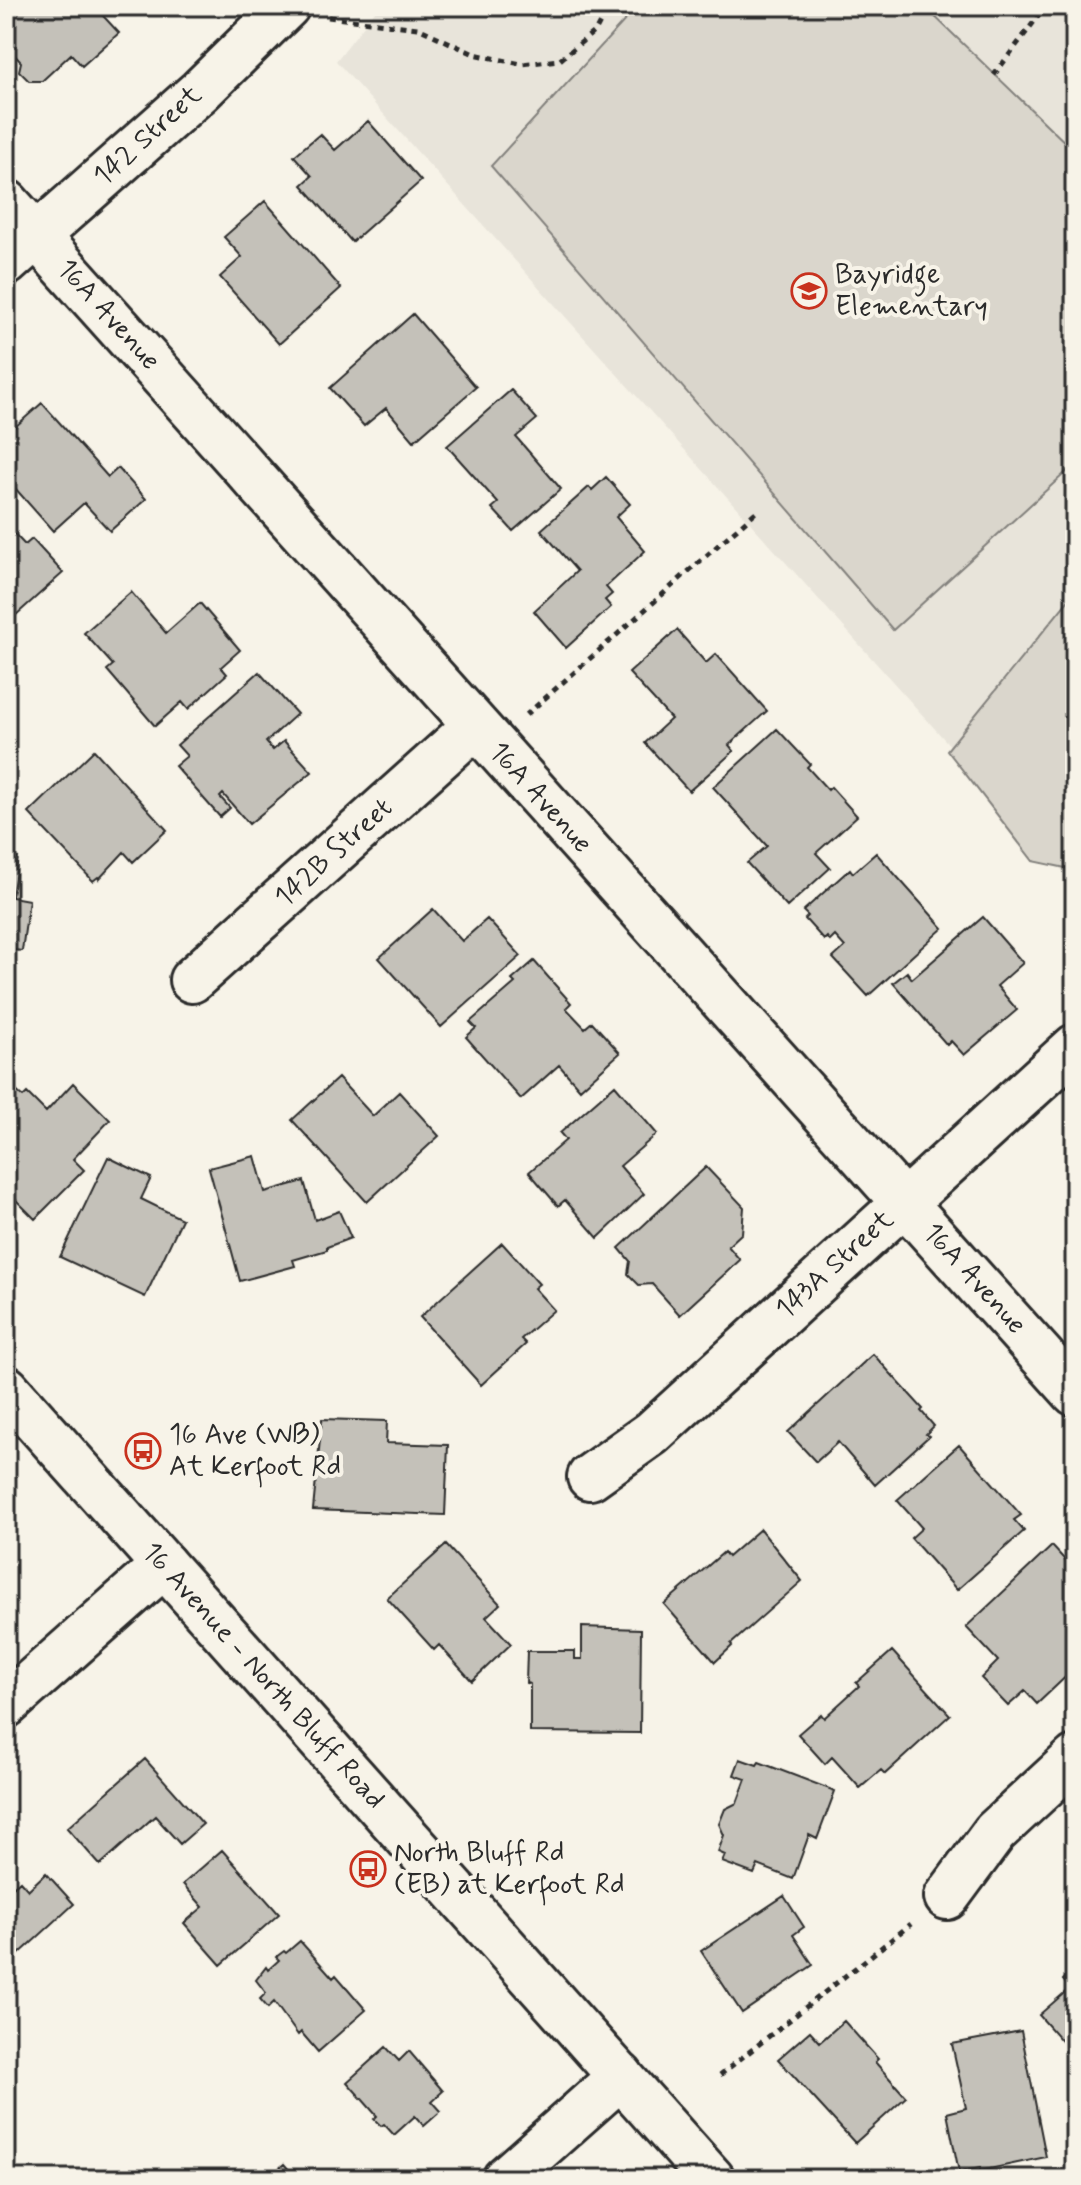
<svg xmlns="http://www.w3.org/2000/svg" width="1081" height="2185" font-family="Mynerve,sans-serif">
	<style>
		.built { fill: #e8e4da }
		.green { fill: #dad6cc; stroke: #82807c; stroke-width: 2 }
		.building { fill: #c4c1b9; stroke: #2b2b2b; stroke-width: 2 }
		.lines { fill: none; stroke-linecap: round; stroke-linejoin: round }
		.street-casing { stroke: #2b2b2b; stroke-width: 50 }
		.secondary-casing { stroke: #2b2b2b; stroke-width: 50 }
		.path { stroke: #2b2b2b; stroke-width: 5; stroke-dasharray: 6 6; stroke-linecap: butt }
		.street { stroke: #f7f3e8; stroke-width: 44 }
		.secondary { stroke: #f7f3e8; stroke-width: 44 }
		.labels { text-anchor: middle; dominant-baseline: central; stroke-width: 8; stroke-linejoin: round; paint-order: stroke }
		.street-label { font-size: 28px; fill: #2b2b2b; stroke: #f7f3e8 }
		.poi-label { font-size: 28px; fill: #2b2b2b; stroke: #f7f3e8; text-anchor: start }
	</style>
	<rect width="100%" height="100%" fill="#f7f3e8"/>
	<filter id="ink" filterUnits="userSpaceOnUse"><feTurbulence type="fractalNoise" baseFrequency=".0125" numOctaves="2"/><feDisplacementMap in="SourceGraphic" scale="16" xChannelSelector="R" yChannelSelector="G"/><feConvolveMatrix kernelMatrix="1 2 1 2 8 2 1 2 1" color-interpolation-filters="sRGB"/></filter>
	<g filter="url(#ink)">
		<path class="built" d="M379,6H1075V885L336,61Z"/>
		<path class="green" d="M638,6H924L1075,152V464L893,630L491,166Z
			M1075,592V870L1033,861L947,750Z"/>
		<path class="building" d="M6,6H94L119,33L82,66L71,54L42,81H29L19,71L21,62L6,46Z
			M368,121L421,181L352,242L302,185L312,176L294,156L320,134L335,150Z
			M265,201L341,288L279,344L220,277L242,257L224,237Z
			M413,314L476,387L414,441L386,408L364,426L330,388Z
			M511,390L537,419L516,437L561,489L513,531L492,508L498,503L447,446Z
			M42,403L108,477L118,468L146,499L110,531L84,503L53,531L6,478V423L9,421L15,427Z
			M606,477L630,504L616,517L645,551L606,587L612,594L605,600L611,607L566,648L534,611L577,571L541,530L589,487L592,490Z
			M6,525L25,545L32,539L63,573L6,624Z
			M131,592L166,633L200,603L240,650L221,667L227,674L188,709L182,702L155,726L107,670L113,665L84,633Z
			M677,630L706,663L716,654L767,711L729,745L734,751L689,791L645,743L671,719L629,673Z
			M259,672L297,714L266,742L273,750L284,741L312,772L249,824L223,794L220,797L230,808L220,817L175,766L187,756L177,745Z
			M777,729L810,764L807,767L828,790L831,787L857,816L816,853L830,868L787,907L747,863L767,846L713,787Z
			M94,750L167,830L133,862L124,852L99,879L98,877L93,881L29,813Z
			M876,853L943,928L868,996L833,958L845,947L835,936L830,941L827,937L824,940L805,919L808,916L803,911L850,869L853,873Z
			M6,857L18,858L12,897L29,900L22,951L6,949Z
			M433,909L462,941L487,919L521,956L441,1027L379,958Z
			M983,917L1023,963L997,986L1017,1010L964,1055L951,1041L947,1045L893,983L907,972L912,979Z
			M534,961L571,1003L566,1008L585,1028L592,1022L620,1053L580,1089L559,1065L521,1099L466,1037L476,1028L470,1022L515,983L512,980Z
			M338,1078L373,1116L399,1092L439,1136L367,1202L292,1120Z
			M6,1082L23,1097L27,1093L46,1112L73,1083L110,1120L73,1159L84,1170L35,1219L6,1190Z
			M615,1085L657,1134L620,1166L644,1194L598,1238L565,1200L558,1206L529,1172L566,1140L560,1133Z
			M255,1156L265,1192L304,1181L315,1220L339,1211L351,1238L327,1247V1250L293,1260L295,1266L240,1281L209,1168Z
			M108,1157L151,1178L141,1199L182,1219L145,1297L60,1257Z
			M706,1167L744,1207L742,1233L728,1246L740,1260L680,1315L652,1284L639,1285L628,1274L630,1261L619,1248Z
			M1075,1174V1195L1065,1184Z
			M502,1243L539,1284L534,1288L554,1310L521,1339L526,1344L481,1385L420,1317Z
			M873,1354L923,1409L921,1411L934,1426L926,1434L929,1436L875,1485L838,1442L816,1462L788,1432Z
			M322,1419L387,1421L386,1443L448,1445L445,1515L313,1510Z
			M959,1445L1021,1515L1014,1520L1024,1531L957,1590L911,1538L922,1528L897,1500Z
			M760,1529L802,1581L731,1644L732,1646L715,1662L664,1604L724,1552L728,1557Z
			M446,1545L500,1604L486,1617L511,1644L472,1681L439,1645L434,1650L387,1598Z
			M1052,1546L1075,1571V1668L1037,1704L1025,1691L1008,1706L981,1678L998,1661L966,1627Z
			M582,1627L641,1629L640,1733L530,1732V1684L526,1683L527,1651H575V1659H582Z
			M892,1651L950,1715L885,1774L881,1770L860,1788L832,1757L825,1764L798,1734L821,1714L824,1718L859,1686L856,1683Z
			M145,1759L203,1824L180,1844L155,1816L100,1865L67,1828Z
			M740,1759L757,1765L759,1762L835,1791L817,1839L809,1835L793,1879L758,1865L754,1874L722,1862L725,1855L718,1852L724,1835L719,1824L725,1809L737,1803L746,1779L734,1775Z
			M222,1850L279,1914L221,1965L184,1923L203,1907L183,1884Z
			M46,1873L74,1904L6,1966V1893L20,1881L28,1890Z
			M784,1896L804,1927L793,1935L813,1965L742,2013L701,1951Z
			M300,1941L333,1978L336,1975L366,2010L318,2052L301,2032L298,2035L274,2002L268,2008L260,1999L266,1993L256,1980L266,1967L268,1970L279,1960L276,1957L284,1951L286,1953Z
			M1075,1969V2056L1039,2015L1070,1988L1063,1980Z
			M844,2021L878,2059L875,2062L906,2097L855,2143L778,2059L810,2031L820,2042Z
			M1021,2031L1046,2157L980,2171V2168L959,2172L947,2113L966,2108L952,2044Z
			M386,2047L399,2061L409,2051L443,2091L432,2101L441,2111L424,2126L415,2116L394,2135L384,2124L381,2126L374,2119L377,2116L347,2082Z
			M284,2164L297,2179H267Z"/>
		<g class="lines">
			<defs>
				<path id="street" d="M6,202L1075,1393
					M6,263L200,91L287,6
					M192,980L475,726
					M590,1477L652,1433L1075,1047
					M6,1705L164,1565
					M947,1897L995,1832L1075,1758
					M505,2179L621,2076"/>
				<path id="secondary" d="M6,1388L712,2179"/>
			</defs>
			<use href="#street" class="street-casing"/>
			<use href="#secondary" class="secondary-casing"/>
			<path class="path" d="M1061,6L1075,20
				M328,17L418,28L474,54L521,64L560,60L596,30L609,6
				M994,75L1046,6
				M526,715L758,510
				M720,2075L911,1924"/>
			<use href="#street" class="street"/>
			<use href="#secondary" class="secondary"/>
		</g>
	</g>
	<defs>
		<symbol id="school-ring" viewBox="-11 -11 22 22"><circle r="9.5" fill="#f7f3e8" stroke="#c8321e" stroke-width="1.5"/><path d="M0-5L7-2L0 1L-7-2ZM-4 1L0 2.5L4 1V4Q0 6-4 4Z" fill="#c8321e"/></symbol>
		<symbol id="bus-ring" viewBox="-11 -11 22 22"><circle r="9.5" fill="#f7f3e8" stroke="#c8321e" stroke-width="1.5"/><path d="M-5-6H5V4H4V6H2V4H-2V6H-4V4H-5ZM-3.5-4V0h7V-4ZM-3.5 1.2v1.5H-2V1.2ZM2 1.2v1.5H3.5V1.2Z" fill="#c8321e"/></symbol>
	</defs>
	<g fill-rule="evenodd">
		<use href="#school-ring" x="789" y="271" width="40" height="40"/>
		<use href="#bus-ring" x="123" y="1431" width="40" height="40"/>
		<use href="#bus-ring" x="348" y="1849" width="40" height="40"/>
	</g>
	<g class="labels">
		<g class="street-label">
			<text transform="translate(148 136) rotate(-42)">142 Street</text>
			<text transform="translate(108 315) rotate(48)">16A Avenue</text>
			<text transform="translate(540 798) rotate(48)">16A Avenue</text>
			<text transform="translate(334 853) rotate(-42)">142B Street</text>
			<text transform="translate(835 1265) rotate(-42)">143A Street</text>
			<text transform="translate(974 1279) rotate(48)">16A Avenue</text>
			<text transform="translate(263 1676) rotate(48)">16 Avenue - North Bluff Road</text>
		</g>
		<g class="poi-label">
			<text x="835" y="275">Bayridge<tspan x="835" dy="32">Elementary</tspan></text>
			<text x="169" y="1435">16 Ave (WB)<tspan x="169" dy="32">At Kerfoot Rd</tspan></text>
			<text x="394" y="1853">North Bluff Rd<tspan x="394" dy="32">(EB) at Kerfoot Rd</tspan></text>
		</g>
	</g>
	<rect width="1081" height="2185" fill="none" stroke="#f7f3e8" stroke-width="32"/>
	<rect x="16" y="16" width="1049" height="2153" fill="none" stroke="#2b2b2b" stroke-width="3" filter="url(#ink)"/>
</svg>
